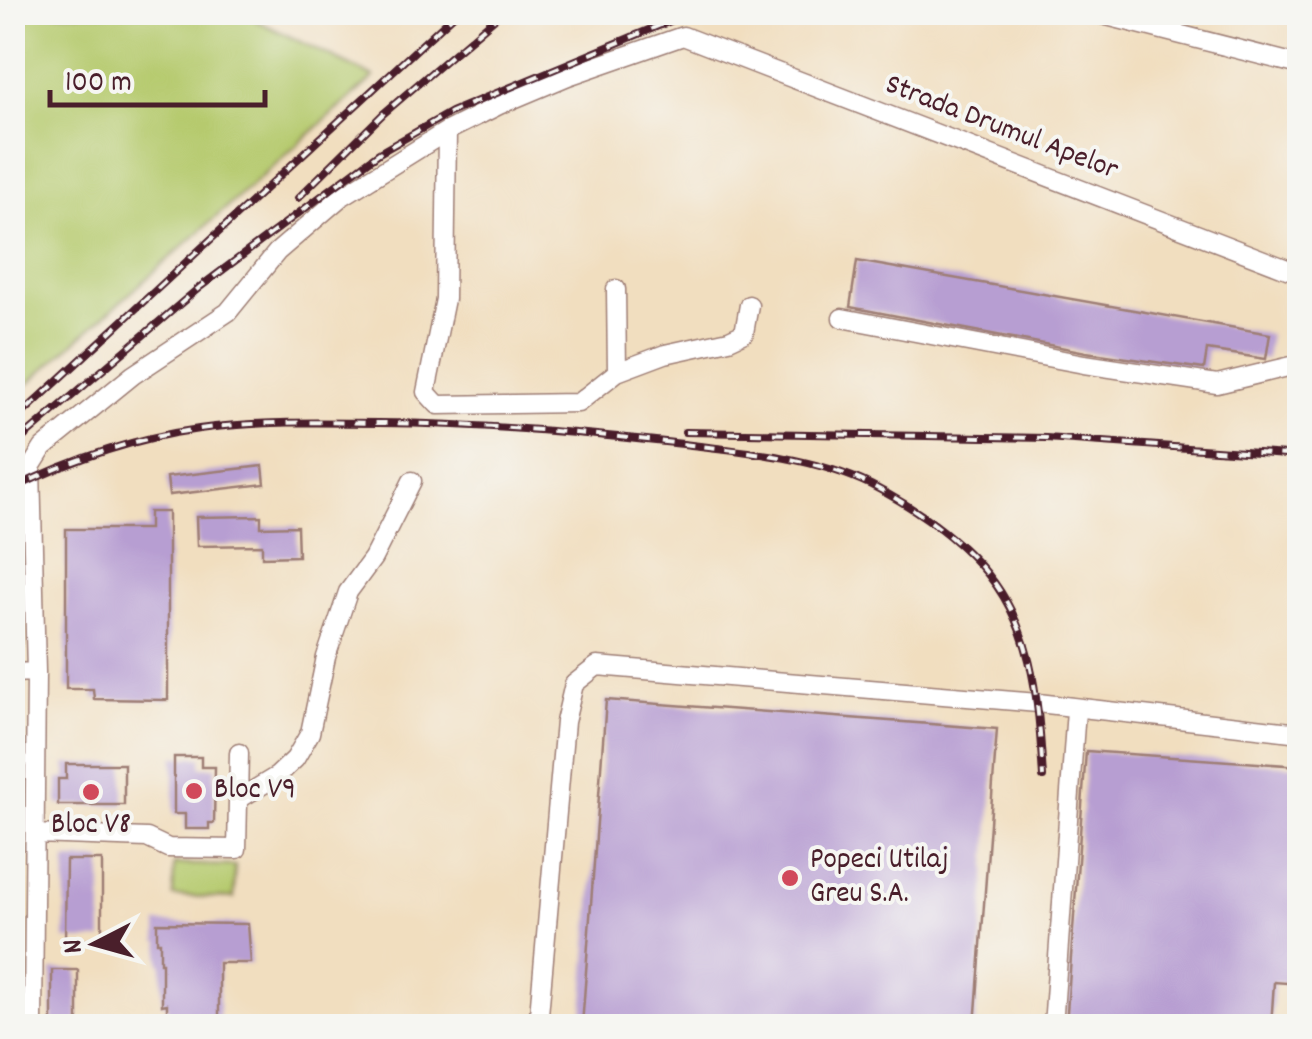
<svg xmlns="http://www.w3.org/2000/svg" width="1312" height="1039" font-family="Dekko,sans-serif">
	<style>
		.green { fill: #b6ca6e; stroke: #80744c; stroke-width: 2.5 }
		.building { fill: #b79ed2 }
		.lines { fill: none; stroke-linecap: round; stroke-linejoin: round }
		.minor-casing { stroke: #9e7e75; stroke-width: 21 }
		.minor { stroke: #fff; stroke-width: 18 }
		.rail-casing { stroke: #4a1f2b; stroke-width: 8 }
		.rail { stroke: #f6f6f2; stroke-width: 4; stroke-dasharray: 11; stroke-linecap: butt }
		.poi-dot { fill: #d1495b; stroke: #f6f6f2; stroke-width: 4 }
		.labels { text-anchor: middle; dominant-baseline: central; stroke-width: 8; stroke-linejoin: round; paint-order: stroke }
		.street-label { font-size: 30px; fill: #4a1f2b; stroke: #f6f6f2 }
		.poi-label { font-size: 30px; fill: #4a1f2b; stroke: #f6f6f2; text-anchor: start }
	</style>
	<rect width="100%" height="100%" fill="#f6f6f2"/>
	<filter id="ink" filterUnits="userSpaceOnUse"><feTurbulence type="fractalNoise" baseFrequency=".01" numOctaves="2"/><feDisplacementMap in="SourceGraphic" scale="20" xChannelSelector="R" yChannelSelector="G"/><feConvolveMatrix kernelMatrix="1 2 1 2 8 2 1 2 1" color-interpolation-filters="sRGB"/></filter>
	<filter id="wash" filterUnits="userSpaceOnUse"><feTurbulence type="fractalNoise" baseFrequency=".0048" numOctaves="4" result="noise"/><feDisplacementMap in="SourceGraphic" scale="40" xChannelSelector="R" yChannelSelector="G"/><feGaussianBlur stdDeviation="2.25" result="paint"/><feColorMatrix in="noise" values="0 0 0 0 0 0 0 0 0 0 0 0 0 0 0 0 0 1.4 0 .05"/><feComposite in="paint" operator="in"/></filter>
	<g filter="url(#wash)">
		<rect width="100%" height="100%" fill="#f1debf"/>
		<path class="green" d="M29,13H241L374,77L13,397L12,50Z
			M174,864L235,866L234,898L173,896Z"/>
		<g id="blocks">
			<path class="building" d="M857,261L1270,334L1266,359L1207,350L1204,369L1086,352L850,307Z
				M263,466L265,484L169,495L167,477Z
				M149,512H168V700L94,699L93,689H66V529H149Z
				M261,516V527L297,526L298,556L262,557V545L197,546L196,517Z
				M606,700L997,729L975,1026H582Z
				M1086,751L1300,766V984L1274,982L1271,1026H1066Z
				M174,757H201V767H215L214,823H209V829H185V814H174Z
				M66,764H124V805H58V779H66Z
				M66,860H102V940H65Z
				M157,923L248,924L251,963H219V1018H204V1026H167V1004L162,1005V963H160V942H157Z
				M52,970H78V1026H52Z"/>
		</g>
	</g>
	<g filter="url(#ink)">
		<use href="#blocks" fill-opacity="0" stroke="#9e7e75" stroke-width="2.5"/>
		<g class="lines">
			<defs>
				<path id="minor" d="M1091,12L1300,65
					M12,21L16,12
					M447,131L445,299L426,392L438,405L578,403L617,372L665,354L729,340L744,333L749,305
					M616,289L617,372
					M842,318L1084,364L1217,384L1300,364
					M12,673L36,672
					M239,799L277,776L295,759L310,733L326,657L348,592L373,558L412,481
					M36,834L147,838L168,848L237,849L239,753
					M33,1026L36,672L31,467L43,448L133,375L228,312L277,252L341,197L447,131L499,105L568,76L683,36L1300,274
					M538,1026L565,722L574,684L597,666L1038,703L1300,733
					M1053,1026L1076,710"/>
			</defs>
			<use href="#minor" class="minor-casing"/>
			<use href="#minor" class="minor"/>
			<defs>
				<path id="rail" d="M298,198L383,114L502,12
					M12,423L457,12
					M685,432L1046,438L1300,456
					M12,447L200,287L379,153L451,112L692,12
					M12,489C71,460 134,438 199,429C258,421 319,422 379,423C476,424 570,431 665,442C733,450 809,455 871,485C910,505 951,533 980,565C1035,625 1038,702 1043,777"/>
			</defs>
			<use href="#rail" class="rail-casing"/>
			<use href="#rail" class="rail"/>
		</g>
	</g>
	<g class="poi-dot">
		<circle cx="194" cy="791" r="10"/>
		<circle cx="91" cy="792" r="10"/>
		<circle cx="790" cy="878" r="10"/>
	</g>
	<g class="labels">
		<g class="street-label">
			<text transform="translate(1001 129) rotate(21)">Strada Drumul Apelor</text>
		</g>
		<g class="poi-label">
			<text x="214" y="791">Bloc V9</text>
			<text x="91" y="826" text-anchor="middle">Bloc V8</text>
			<text x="810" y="861">Popeci Utilaj<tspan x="810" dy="34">Greu S.A.</tspan></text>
		</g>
	</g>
	<rect width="1312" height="1039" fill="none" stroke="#f6f6f2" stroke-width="50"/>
	<g transform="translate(95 944) rotate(264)" stroke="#f6f6f2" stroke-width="8" paint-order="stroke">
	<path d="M0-8L18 38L0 25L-18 38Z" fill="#4a1f2b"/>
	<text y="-15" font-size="28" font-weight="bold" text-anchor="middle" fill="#4a1f2b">N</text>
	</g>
	<path d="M50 90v15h215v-15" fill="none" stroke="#4a1f2b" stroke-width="5"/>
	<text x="65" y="90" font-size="30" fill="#4a1f2b" stroke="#f6f6f2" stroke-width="8" paint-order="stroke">100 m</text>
</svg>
